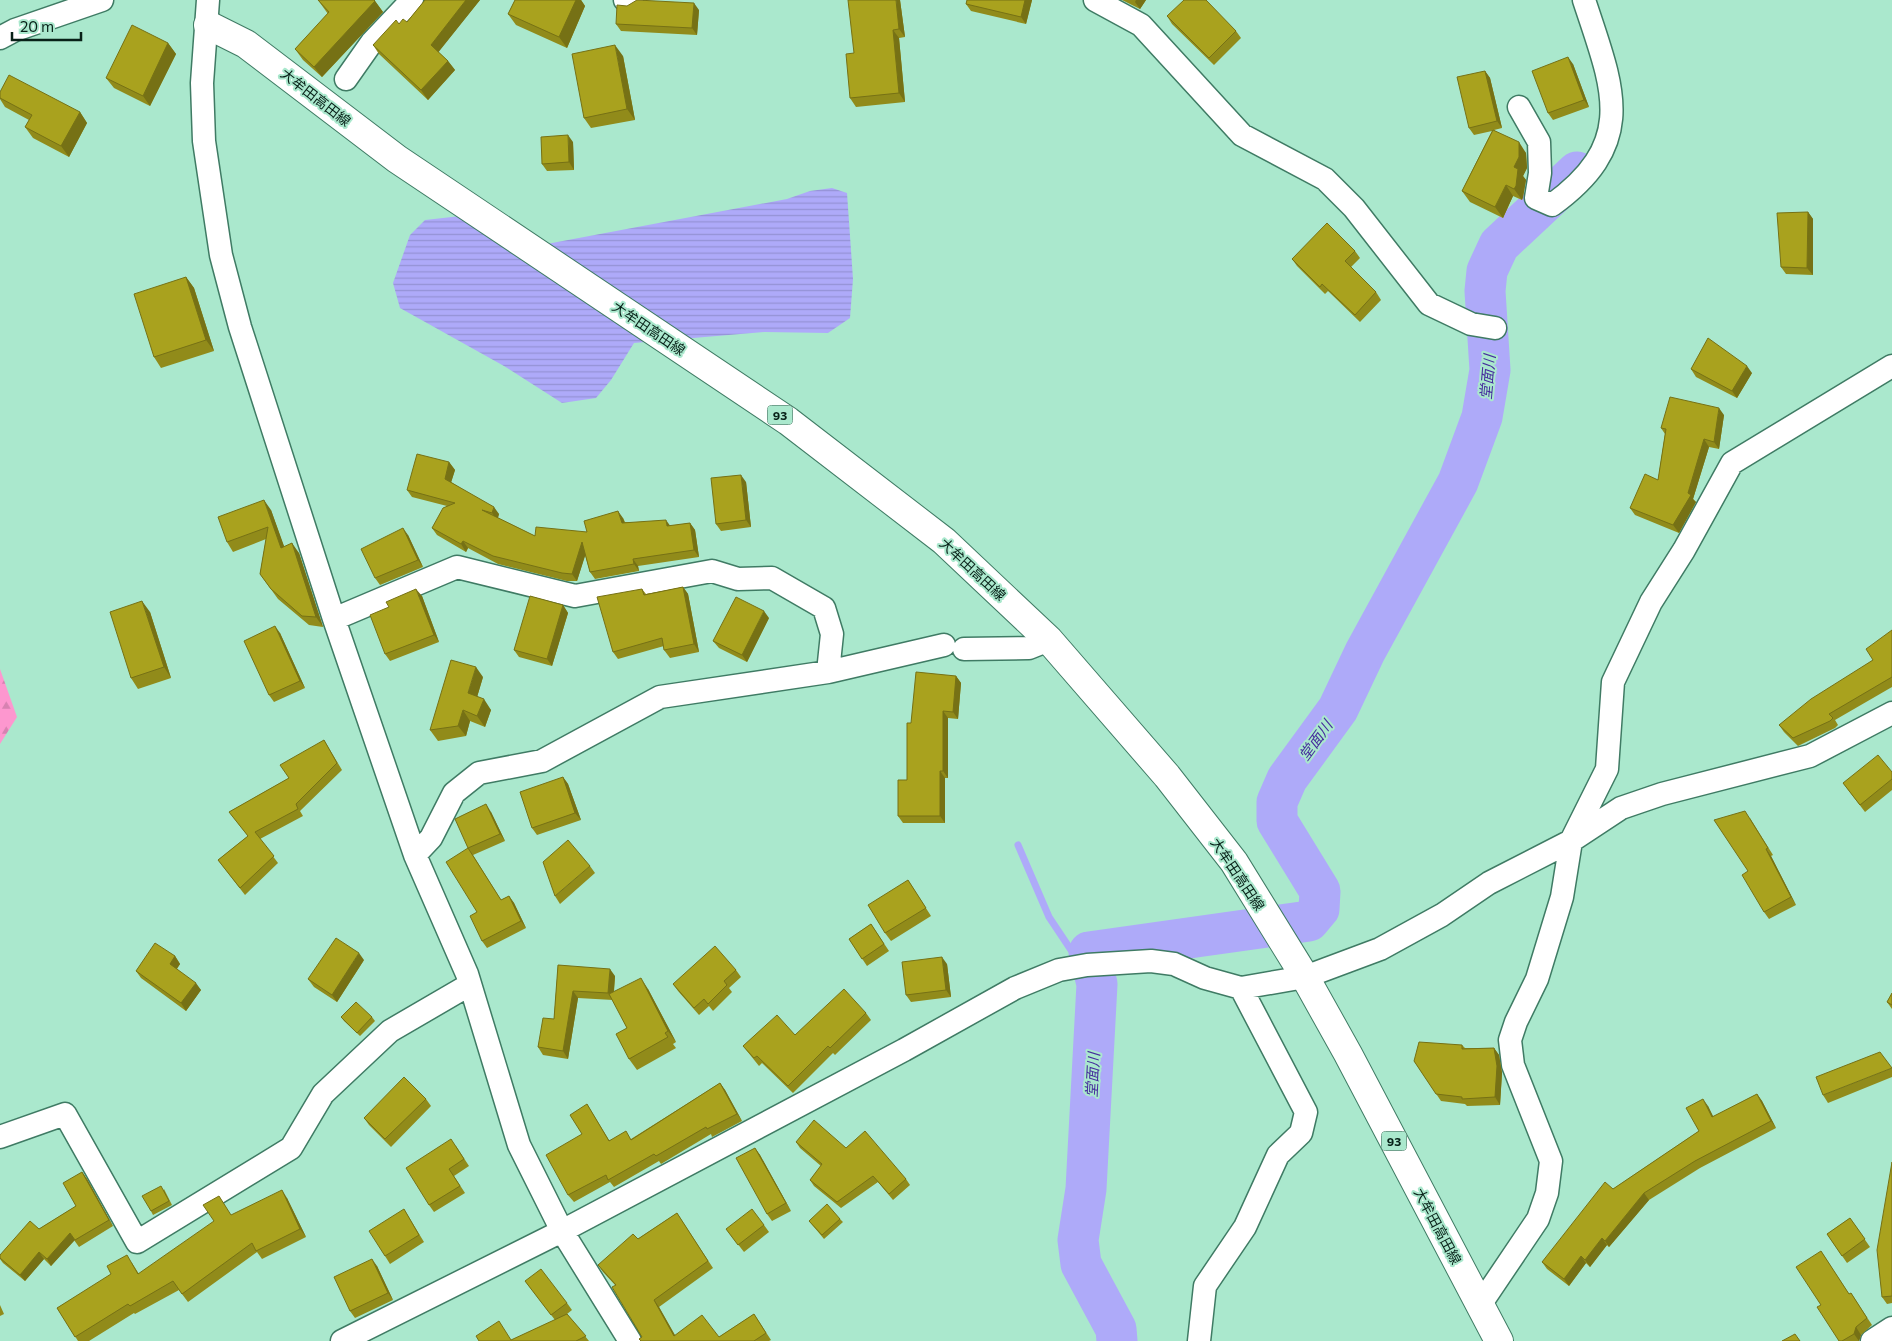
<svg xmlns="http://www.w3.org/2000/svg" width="1892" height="1341" font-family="Commissioner,'Noto Sans JP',sans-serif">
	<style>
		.forest { fill: url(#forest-firs) }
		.water { fill: url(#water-rules) }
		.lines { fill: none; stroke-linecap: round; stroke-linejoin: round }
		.stream { stroke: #aeaaf9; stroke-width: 7 }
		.river { stroke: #aeaaf9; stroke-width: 41 }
		.street-casing { stroke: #3f7b64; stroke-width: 25 }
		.primary-casing { stroke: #3f7b64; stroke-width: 30 }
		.street { stroke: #fff; stroke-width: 22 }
		.primary { stroke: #fff; stroke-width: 28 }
		.wall { fill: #918b1a }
		.shaded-wall { fill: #767115 }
		.building { fill: #a9a21e; stroke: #767115 }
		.labels { text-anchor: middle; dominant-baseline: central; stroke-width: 4; stroke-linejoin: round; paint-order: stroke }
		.shield { fill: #aae8cd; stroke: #395d4e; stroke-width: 1 }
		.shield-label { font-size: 12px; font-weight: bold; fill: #082118 }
		.street-label { font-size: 14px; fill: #082118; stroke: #aae8cd }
		.water-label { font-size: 15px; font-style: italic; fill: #462d9d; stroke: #aae8cd }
	</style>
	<defs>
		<pattern id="forest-firs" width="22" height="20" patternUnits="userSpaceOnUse" patternTransform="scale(1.25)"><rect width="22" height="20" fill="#fd97cf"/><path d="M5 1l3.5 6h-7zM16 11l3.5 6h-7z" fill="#d782b1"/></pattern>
		<pattern id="water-rules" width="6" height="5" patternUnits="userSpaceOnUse" patternTransform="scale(1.25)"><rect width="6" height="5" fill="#aeaaf9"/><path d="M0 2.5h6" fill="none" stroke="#9492d5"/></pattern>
	</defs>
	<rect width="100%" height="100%" fill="#aae8cd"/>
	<path class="forest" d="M0,669L17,717L0,744Z"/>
	<path class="water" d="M832,188L847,193L853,279L850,318L828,333L764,332L634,343L611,380L596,398L562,403L504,366L400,308L393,283L410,235L425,220L470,215L536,246L787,199L810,191Z"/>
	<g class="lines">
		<path class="stream" d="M1018,845L1049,917L1071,950L1081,954L1089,952"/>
		<path class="river" d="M1117,1341L1116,1329L1081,1264L1078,1240L1086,1189L1097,984L1089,952L1309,921L1319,909L1320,891L1277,821V802L1287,779L1338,709L1365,652L1458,482L1482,417L1490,370L1485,291L1487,271L1499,245L1577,172"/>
		<defs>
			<path id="street" d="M208,0L202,83L204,141L221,255L240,327L334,619L415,855L467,974L519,1145L562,1231L630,1341
				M625,0H632
				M1095,0L1141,25L1242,135L1325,179L1354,208L1429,304L1471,324L1495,328
				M0,38L15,30L102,0
				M346,79L372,42L412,0
				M1519,107L1539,142L1540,173L1536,198L1552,205C1639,142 1613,88 1584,0
				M334,619L457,567L575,596L712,571L738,579L772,578L824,608L832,634L828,672
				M964,649L1029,648L1049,640
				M415,855L431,838L454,793L479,773L542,761L660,697L828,672L944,645
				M0,1137L65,1114L137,1242L291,1148L323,1094L390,1031L469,985
				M1480,1305L1538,1219L1547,1193L1551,1161L1513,1065L1510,1040L1516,1022L1537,979L1562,897L1571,841L1607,769L1613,682L1651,602L1684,550L1732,463L1892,366
				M342,1341L562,1231L904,1050L1015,988L1059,970L1087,965L1151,961L1174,964L1205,978L1241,988L1305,977L1380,949L1442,915L1489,883L1571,841L1621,808L1662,794L1810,756L1892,713
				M1199,1341L1205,1286L1245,1227L1278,1155L1301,1133L1306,1112L1241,988
				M1872,1341L1892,1328"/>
			<path id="primary" d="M208,25L246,44L397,159L788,421L944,541L1049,640L1167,776L1234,862L1305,977L1348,1054L1499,1341"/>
		</defs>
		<use href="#street" class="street-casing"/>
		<use href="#primary" class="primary-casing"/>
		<use href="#street" class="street"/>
		<use href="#primary" class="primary"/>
	</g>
	<path class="wall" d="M318,0L375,1L383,12L322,77L303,60L295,49L328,14Z
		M425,0H480L438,52L448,61L455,70L428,100L379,54L373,45L399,24L407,22Z
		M515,0H581L585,6L567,48L516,25L508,14Z
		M900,0L905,37L899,38L905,102L856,107L850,98L854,53Z
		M967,0H1032L1026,24L971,11L966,4Z
		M1122,0H1146L1140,9Z
		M699,10L697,35L621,31L616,24Z
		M1167,16L1236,31L1241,38L1214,65L1172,24Z
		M168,43L176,54L150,106L114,88L106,78Z
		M623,56L635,120L591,128L584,118Z
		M1573,64L1589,107L1553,120L1548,113Z
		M1485,71L1490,78L1502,128L1494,130L1526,153L1527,168L1523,176L1526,180L1523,197L1522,200L1513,196L1503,218L1470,202L1462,191L1492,131L1474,135L1469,128Z
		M0,92L80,112L87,123L69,157L33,138L25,127L29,120L5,107L0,99Z
		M573,142L574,170L547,171L542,164Z
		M1808,212L1813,219V275L1786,274L1781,267Z
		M1355,251L1360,258L1351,267L1376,292L1381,300L1360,322L1328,291L1325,294L1297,266L1292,259Z
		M186,277L194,288L214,351L161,368L154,357Z
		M1691,369L1752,373L1737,398L1696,377Z
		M1724,415L1719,449L1709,447L1693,499L1696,502L1679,533L1635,515L1630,508L1658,480L1665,434L1661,428Z
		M449,462L455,470L451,482L499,514L498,518L535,536L587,532L623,518L625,522L670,526L690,523L695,530L699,557L638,566L639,571L595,579L590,572L585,555L577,581H567L498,564L468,548L466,552L437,535L432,528L447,506L412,497L407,490Z
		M746,482L751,527L721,531L716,524Z
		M271,510L284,547L299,553L323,627L309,625L278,599L260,574L266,539L233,552L227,542Z
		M408,535L423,567L380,585L375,578Z
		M683,587L688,594L699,652L670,658L664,650V646L618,659L613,652L642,589L646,594Z
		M422,596L439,642L390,661L385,654Z
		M563,605L568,613L552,666L519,657L514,650Z
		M150,612L171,678L138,689L131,678Z
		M769,618L747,662L719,648L713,641Z
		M1892,630V687L1835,720L1838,725L1835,728L1798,746L1784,732L1779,725L1873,660Z
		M280,633L305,688L274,702L269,695Z
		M956,676L961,683L958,719L948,718V778H945V823H903L898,816L907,780L911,723Z
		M483,677L477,697L491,710L485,727L470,721L466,736L438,741L430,730Z
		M324,740L342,770L300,811L303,816L260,839L278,863L245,895L218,860L248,836L229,812L289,778Z
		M1892,772V790L1865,812L1843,783Z
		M563,777L568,784L581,820L537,835L532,828Z
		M491,812L505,841L473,855L501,900L509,896L514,903L526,928L487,948L482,941L477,912L468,848Z
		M1750,818L1773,855L1771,856L1796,905L1769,919L1764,912L1748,871Z
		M590,866L595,873L560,904L555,896Z
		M908,880L931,916L891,941L885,933Z
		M871,924L889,951L867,966L849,939Z
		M175,956L180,964L177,969L201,990L186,1011L141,978L136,971Z
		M364,960L337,1002L314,987L308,979Z
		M947,964L951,997L911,1002L906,995Z
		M558,965L615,976L614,992L648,989L676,1042L673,1044L676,1048L637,1070L629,1059L627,1028L613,1000L578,998L568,1059L543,1055L538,1047L554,1019Z
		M736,970L741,977L729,988L732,992L713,1011L709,1006L699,1015L678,991L673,984Z
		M1892,993V1009L1887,1002Z
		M866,1013L871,1020L835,1055L833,1053L793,1093L762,1063L759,1066L743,1046L795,1035Z
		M341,1017H372L375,1021L360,1036L344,1021Z
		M1462,1045L1465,1048H1494L1499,1055L1502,1073L1500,1105L1467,1106L1465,1104L1441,1101L1414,1061Z
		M1892,1068V1077L1828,1103L1823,1095Z
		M720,1083L725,1090L742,1121L712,1137L711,1134L661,1164L659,1161L614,1187L610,1182L574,1202L568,1195L582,1134L587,1104L609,1140L631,1139Z
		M1757,1094L1762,1101L1776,1128L1700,1168L1649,1200L1609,1247L1607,1245L1590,1267L1586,1263L1569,1286L1547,1269L1542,1262L1613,1189L1699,1131L1708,1106L1713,1117Z
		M426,1099L431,1106L391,1147L369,1125L364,1118Z
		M796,1142L846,1148L906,1179L910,1185L893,1200L878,1182L841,1208L814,1186L810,1180L821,1166L800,1148Z
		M456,1146L469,1166L454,1176L465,1193L434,1212L429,1205Z
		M755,1148L760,1155L791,1211L772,1221L767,1214Z
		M1892,1162V1303L1887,1304L1882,1297Z
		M82,1172L87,1179L113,1226L79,1247L74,1240L51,1266L44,1259L25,1281L3,1263L0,1259V1255L39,1229L76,1206Z
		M164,1189L172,1205L153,1215L151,1211Z
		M287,1198L306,1237L262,1259L257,1252L188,1302L179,1290L135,1314L134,1313L89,1341H78L57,1308L132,1263L139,1274L232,1215Z
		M404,1209L424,1242L390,1264L385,1256Z
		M677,1213L713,1268L659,1307L675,1335L719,1337L754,1314L771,1340L769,1341H641L642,1337L615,1285L603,1272L598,1265Z
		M1850,1218L1870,1247L1847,1263L1827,1234Z
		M840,1219L843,1222L824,1239L809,1221Z
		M764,1225L769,1232L744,1252L726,1229Z
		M1821,1251L1849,1294L1851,1293L1872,1325L1861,1335L1859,1341H1839L1821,1305Z
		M377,1266L393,1300L355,1318L350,1311Z
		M525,1281L567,1303L572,1310L567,1314L589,1341H479L512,1340L555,1320Z
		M0,1305L4,1314L0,1316Z"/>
	<path class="shaded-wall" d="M466,0H480L437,54L431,45Z
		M576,0H581L585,6L567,48L559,37Z
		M896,0H900L905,37L899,29Z
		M1025,0H1032L1026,24L1021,17Z
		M1136,0H1146L1140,9L1135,2Z
		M375,1L383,12L322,77L314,67Z
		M694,3L699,10L697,35L692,28Z
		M893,30L899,38L905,102L899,93Z
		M168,43L176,54L150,106L143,96Z
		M615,45L623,56L635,120L627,109Z
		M1568,57L1573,64L1589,107L1584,100Z
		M448,61L455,70L428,100L421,90Z
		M1485,71L1490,78L1502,128L1497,121Z
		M80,112L87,123L69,157L61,146Z
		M568,135L573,142L574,170L569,162Z
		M1519,142L1526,153L1527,168L1523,176L1526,180L1523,197L1522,200L1514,189V167Z
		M1506,185L1513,196L1503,218L1495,207Z
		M1808,212L1813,219V275L1807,268Z
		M186,277L194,288L214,351L206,340Z
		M1747,366L1752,373L1737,398L1732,391Z
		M1719,408L1724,415L1719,449L1714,442Z
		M1704,439L1709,447L1693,499L1696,502L1679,533L1673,525L1688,493Z
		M449,462L455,470L450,486L445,479Z
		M741,475L746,482L751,527L746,520Z
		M264,500L271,510L288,557L281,548Z
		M494,507L499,514L497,520L492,513Z
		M618,511L623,518L627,530L622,523Z
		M666,520L671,527L667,526Z
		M690,523L695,530L699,557L694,550Z
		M403,528L408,535L423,567L418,560Z
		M463,541L468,548L466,552L461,544Z
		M582,542L587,550L577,581L572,574Z
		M292,543L299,553L323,627L316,617Z
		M633,559L638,566L639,571L634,564Z
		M683,587L688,594L699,652L694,644Z
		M416,589L422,596L439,642L434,635Z
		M142,601L150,612L171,678L164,667Z
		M563,605L568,613L552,666L547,659Z
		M764,611L769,618L747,662L742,655Z
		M275,626L280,633L305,688L300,681Z
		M476,667L483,677L475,704L468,693Z
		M956,676L961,683L958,719L953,712Z
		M484,699L491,710L485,727L477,716Z
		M463,710L470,721L466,736L458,726Z
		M943,711L948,718V778L943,771Z
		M940,771L945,778V823L940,816Z
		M563,777L568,784L581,820L575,813Z
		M486,804L491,812L505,841L500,834Z
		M1766,849L1771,856L1796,905L1791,897Z
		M509,896L514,903L526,928L521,921Z
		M359,953L364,960L337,1002L332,995Z
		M175,956L180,964L175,971L170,964Z
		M942,957L947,964L951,997L946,990Z
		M610,969L615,976L613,1001L608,993Z
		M641,978L648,989L676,1042L668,1031Z
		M196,983L201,990L186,1011L181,1003Z
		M573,991L578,998L568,1059L563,1051Z
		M1494,1048L1499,1055L1502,1073L1500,1105L1495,1097Z
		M720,1083L725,1090L742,1121L737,1114Z
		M1757,1094L1762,1101L1776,1128L1771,1121Z
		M1703,1099L1708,1106L1717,1124L1712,1117Z
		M755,1148L760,1155L791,1211L786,1203Z
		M82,1172L87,1179L113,1226L109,1220Z
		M282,1190L287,1198L306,1237L300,1229Z
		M1644,1193L1649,1200L1609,1247L1605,1241Z
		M70,1233L75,1240L51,1266L47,1259Z
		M1602,1238L1607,1245L1590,1267L1585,1260Z
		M39,1252L44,1259L25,1281L20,1275Z
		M1581,1256L1586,1263L1569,1286L1564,1279Z
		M372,1259L377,1266L393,1300L388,1293Z
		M654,1300L659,1307L678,1341L674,1336Z
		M1856,1327L1861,1335L1859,1341L1854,1334Z"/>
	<path class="building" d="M318,0H374L375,1L314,67L295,49L329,12Z
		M425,0H466L431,45L448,61L421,90L373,45L396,20L399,24L403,19L407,22Z
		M515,0H576L559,37L508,14Z
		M637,0L694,3L692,28L616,24L617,5L627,6Z
		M848,0H896L899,29L893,30L899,93L850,98L846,54L854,53Z
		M967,0H1025L1021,17L966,4Z
		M1184,0H1206L1236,31L1209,58L1167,16Z
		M132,25L168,43L143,96L106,78Z
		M615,45L627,109L584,118L572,54Z
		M1568,57L1584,100L1548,113L1532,71Z
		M1485,71L1497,121L1469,128L1457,77Z
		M9,75L80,112L61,146L25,127L32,115L0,98V92Z
		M1493,130L1519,142V157L1514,167L1518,169L1516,186L1514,189L1506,185L1495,207L1462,191Z
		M568,135L569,162L542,164L541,137Z
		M1808,212L1807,268L1781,267L1777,213Z
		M1327,223L1355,251L1345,261L1376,292L1355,315L1322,284L1320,287L1292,259Z
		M186,277L206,340L154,357L134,294Z
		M1708,338L1747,366L1732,391L1691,369Z
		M1670,397L1719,408L1714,442L1704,439L1688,493L1691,495L1673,525L1630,508L1645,474L1658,480L1666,429L1661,428Z
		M417,454L449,462L445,479L494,507L492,513L482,510L535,536L536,527L587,532L584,521L618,511L622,523L666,520L667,526L690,523L694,550L633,559L634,564L590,572L582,542L572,574L562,573L493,556L463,541L461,544L432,528L443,508L455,503L407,490Z
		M741,475L746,520L716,524L711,478Z
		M264,500L281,548L292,543L316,617L302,616L271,589L260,574L268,527L227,542L218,517Z
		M403,528L418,560L375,578L361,549Z
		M683,587L694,644L664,650L662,638L613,652L597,597L642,589L644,595Z
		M416,589L434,635L385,654L370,615L389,607L386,602Z
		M530,596L563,605L547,659L514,650Z
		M736,597L764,611L742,655L713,641Z
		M142,601L164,667L131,678L110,612Z
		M275,626L300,681L269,695L244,641Z
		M1892,630V677L1829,714L1833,718L1830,721L1793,738L1779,725L1811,699L1873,660L1866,649Z
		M451,660L476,667L468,693L484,699L477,716L463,710L458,726L430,730Z
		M916,672L956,676L953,712L943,711V771H940V816H898V780H907V723H911Z
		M324,740L337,763L296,804L298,809L255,832L274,856L240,888L218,860L248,836L229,812L289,778L280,765Z
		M1878,755L1892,772V779L1860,805L1843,783Z
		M563,777L575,813L532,828L520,792Z
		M486,804L500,834L468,848L455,819Z
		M1745,811L1768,848L1766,849L1791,897L1764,912L1742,875L1748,871L1714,820Z
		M568,840L590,866L555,896L543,862Z
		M468,848L501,900L509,896L521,921L482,941L470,916L477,912L446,862Z
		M908,880L926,908L885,933L868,905Z
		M871,924L884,944L862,959L849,939Z
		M336,938L359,953L332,995L308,979Z
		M155,943L175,956L170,964L196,983L181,1003L136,971Z
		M715,946L736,970L724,981L727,985L708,1004L704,999L694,1008L673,984Z
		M942,957L946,990L906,995L902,962Z
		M558,965L610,969L608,993L573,991L563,1051L538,1047L543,1018L554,1019Z
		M641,978L668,1031L665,1033L668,1037L629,1059L616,1034L627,1028L609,994Z
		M844,989L866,1013L830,1048L828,1046L788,1086L757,1056L754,1058L743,1046L777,1015L795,1035Z
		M1892,993V1005L1887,1002Z
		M356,1002L372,1017L357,1033L341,1017Z
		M1419,1042L1462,1045V1049L1494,1048L1497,1066L1495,1097L1462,1099V1097L1436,1094L1414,1061Z
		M1880,1052L1892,1068L1823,1095L1816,1077Z
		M404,1077L426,1099L385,1139L364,1118Z
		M720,1083L737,1114L707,1129L706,1127L656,1156L654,1154L608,1180L606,1175L568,1195L546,1155L582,1134L570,1115L587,1104L609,1141L626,1131L631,1140Z
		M1757,1094L1771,1121L1695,1161L1644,1193L1605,1241L1602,1238L1585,1260L1581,1256L1564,1279L1542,1262L1605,1182L1613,1189L1699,1131L1686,1108L1703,1099L1712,1117Z
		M814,1120L846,1148L865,1131L906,1179L889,1194L873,1176L837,1202L810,1180L822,1164L796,1142Z
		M451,1139L464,1159L449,1169L460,1186L429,1205L406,1168Z
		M755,1148L786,1203L767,1214L736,1158Z
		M1892,1162V1296L1882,1297L1877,1250Z
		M82,1172L109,1220L75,1240L70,1233L47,1259L39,1252L20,1275L0,1258V1255L30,1221L39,1229L76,1206L63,1183Z
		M161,1186L169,1201L151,1211L142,1196Z
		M282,1190L300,1229L256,1251L252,1243L182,1294L173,1281L130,1306L128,1304L75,1337L57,1308L111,1274L107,1266L127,1255L138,1274L214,1221L203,1205L219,1196L231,1215Z
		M827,1204L840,1219L822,1235L809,1221Z
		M404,1209L419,1235L385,1256L369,1231Z
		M752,1209L764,1225L738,1245L726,1229Z
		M677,1213L708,1261L654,1300L674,1336L702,1315L719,1337L754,1314L766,1333L754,1341H641L639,1339L642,1337L612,1287L616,1285L598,1265L633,1234L638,1239Z
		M1850,1218L1865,1239L1842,1256L1827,1234Z
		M1821,1251L1849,1294L1851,1293L1867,1318L1856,1327L1854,1334L1842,1341H1839L1817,1307L1821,1305L1796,1267Z
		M372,1259L388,1293L350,1311L334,1277Z
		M541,1269L567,1303L551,1315L525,1281Z
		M567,1314L586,1336L576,1341H479L476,1336L499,1321L511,1340Z
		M1795,1334L1800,1341H1782Z"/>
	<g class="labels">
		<g class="shield">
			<rect x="767.5" y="405.5" width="25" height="19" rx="4"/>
			<rect x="1381.5" y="1131.5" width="25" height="19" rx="4"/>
		</g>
		<g class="shield-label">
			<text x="780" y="415">93</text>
			<text x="1394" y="1141">93</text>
		</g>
		<g class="street-label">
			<text transform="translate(316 97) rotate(38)">大牟田高田線</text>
			<text transform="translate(649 328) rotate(34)">大牟田高田線</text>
			<text transform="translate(973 569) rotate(43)">大牟田高田線</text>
			<text transform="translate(1238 874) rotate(56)">大牟田高田線</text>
			<text transform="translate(1438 1226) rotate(62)">大牟田高田線</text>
		</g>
		<g class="water-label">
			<text transform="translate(1487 377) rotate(-85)">堂面川</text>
			<text transform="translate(1315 740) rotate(-54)">堂面川</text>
			<text transform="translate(1092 1075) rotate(-87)">堂面川</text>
		</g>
	</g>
	<path d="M12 32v8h69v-8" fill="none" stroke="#082118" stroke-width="2.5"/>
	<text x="20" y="32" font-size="15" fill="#082118" stroke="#aae8cd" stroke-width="4" paint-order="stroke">20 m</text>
</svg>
